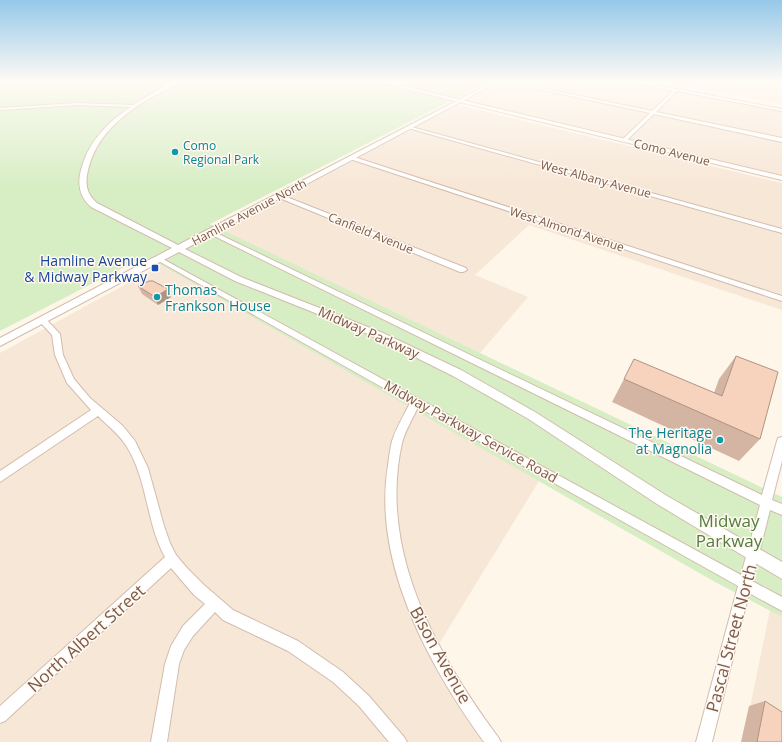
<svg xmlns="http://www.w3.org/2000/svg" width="782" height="742" font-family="'Open Sans',sans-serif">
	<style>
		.residential { fill: #f7e7d7 }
		.green { fill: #d7eec5 }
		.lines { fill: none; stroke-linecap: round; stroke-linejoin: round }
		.minor-casing { stroke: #d3bcad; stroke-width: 2 }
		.tertiary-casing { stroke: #d3bcad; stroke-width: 2 }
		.secondary-casing { stroke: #d9bfac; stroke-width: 2 }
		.minor { fill: #fff; fill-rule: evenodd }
		.tertiary { fill: #fff; fill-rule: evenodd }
		.secondary { fill: #fff; fill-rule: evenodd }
		.wall { fill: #d4b5a3 }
		.shaded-wall { fill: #ad9485 }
		.building { fill: #f7d3be; stroke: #ad9485 }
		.culture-dot { fill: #0f9aa8; stroke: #fff9f2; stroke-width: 1.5 }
		.transit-dot { fill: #1a4fb4; stroke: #fff9f2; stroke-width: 1.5 }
		.labels { text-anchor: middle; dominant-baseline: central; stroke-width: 3; stroke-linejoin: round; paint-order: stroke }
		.far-culture-label { font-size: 12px; fill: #0d838f; stroke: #fff9f2; text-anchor: start }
		.far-street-label { font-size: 12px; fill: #7d5a49; stroke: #fff9f2 }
		.transit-label { font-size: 14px; fill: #164399; stroke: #fff9f2; text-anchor: end }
		.culture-label { font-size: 14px; fill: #0d838f; stroke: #fff9f2; text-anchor: start }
		.street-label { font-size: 14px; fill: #7d5a49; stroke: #fff9f2 }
		.near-park-label { font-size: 17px; fill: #527d3c; stroke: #fff9f2 }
		.near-street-label { font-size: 17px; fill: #7d5a49; stroke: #fff9f2 }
	</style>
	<rect width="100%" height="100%" fill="#fef6e9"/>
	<path class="residential" d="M504,81H625L782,111V177L468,101Z
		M659,81H782V104Z
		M458,105L782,183V310L529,225L475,275L528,297L480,353L233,236L225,237L221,231Z
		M161,265L539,481L431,657L491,742H0V353Z
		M770,610L782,617V742H743Z"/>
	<path class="green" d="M0,81H489L210,224L782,497V617L715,582L161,265L142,258L0,331Z"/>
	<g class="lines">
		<defs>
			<path id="minor" d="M501,81H508L652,111L673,91L627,81H635L782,109V111L677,91L656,112L782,138V142L654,114L625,142L623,141V139L650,113Z
				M77,103L133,105L135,106L133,107L77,105L0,110V108Z
				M408,126L782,229V233L408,128Z
				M350,157H354L782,296V301L350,159Z
				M279,194L466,268L467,270L463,272H460L277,197V195Z
				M210,230L762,495L777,441L778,438L782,437V461L772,500L782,504V515L770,510L752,581L782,597V611L749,593L712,742H696L738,586L418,407C413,418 405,431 402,443C378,551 436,653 498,737L501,742H484C429,666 372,562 388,465C389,457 390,449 392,441C396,428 404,415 410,403L155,259L157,258H161L741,575L760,505L208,233V231Z
				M42,317L45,318L60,334L63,355L74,379L90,398L123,426L135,441L148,468L164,526L170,543L176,555L187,568L204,585L233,610L298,641L343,672L369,696L404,737L407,742H389L359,706L333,682L288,651L223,620L215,612L193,636L184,650L179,664L167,742H151L165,664L171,646L183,626L205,604L194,595L171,568L5,721L0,723V706L165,557C146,523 148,481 127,447C120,435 108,426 98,416L0,482V471L91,410L67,383L55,355L52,335L38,320Z"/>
			<path id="tertiary" d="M174,81H179C171,88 160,93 150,98C121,116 96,136 88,170C85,183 86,194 97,203L178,245L495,81H500L185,249L241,277L383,333L461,370L535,412L667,496L782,562V579L657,504L527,418L453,376L375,337L235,281L179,252L0,346V338L172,248L91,207C80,197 77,185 81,170C93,124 135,103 174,81Z"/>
			<path id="secondary" d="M373,81H382L782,176V180Z"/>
		</defs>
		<use href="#minor" class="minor-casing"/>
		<use href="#tertiary" class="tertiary-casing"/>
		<use href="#secondary" class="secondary-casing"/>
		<use href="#minor" class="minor"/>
		<use href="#tertiary" class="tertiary"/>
		<use href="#secondary" class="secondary"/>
	</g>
	<path class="wall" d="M138,286L168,289L171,297L158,305L142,294Z
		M736,356L760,439L739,461L612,402L624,379L714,393L719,379Z
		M765,701L782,742H741L749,706Z"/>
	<path class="shaded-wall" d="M168,289L171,297L158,305L155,297Z"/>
	<path class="building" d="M149,281H153L168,289L155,297L138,286Z
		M736,356L778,372L760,439L624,379L634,359L722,396Z
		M765,701L782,712V742H757Z"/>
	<linearGradient id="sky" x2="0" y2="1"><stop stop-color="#96c8e9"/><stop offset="0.44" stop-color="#fffbf5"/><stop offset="1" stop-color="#fffbf5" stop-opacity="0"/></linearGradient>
	<rect width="782" height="185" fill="url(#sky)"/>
	<g class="culture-dot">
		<circle cx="175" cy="152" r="4"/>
		<circle cx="157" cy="297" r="4"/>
		<circle cx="720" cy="440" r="4"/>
	</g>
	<rect class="transit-dot" x="151" y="264" width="8" height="8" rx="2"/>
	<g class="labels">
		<g class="far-culture-label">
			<text x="183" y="145">Como<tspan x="183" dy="14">Regional Park</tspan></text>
		</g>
		<g class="far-street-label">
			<text transform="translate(672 152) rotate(14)">Como Avenue</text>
			<text transform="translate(596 179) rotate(15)">West Albany Avenue</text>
			<text transform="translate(249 212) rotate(-28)">Hamline Avenue North</text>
			<text transform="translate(567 229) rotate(18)">West Almond Avenue</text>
			<text transform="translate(371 233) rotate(22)">Canfield Avenue</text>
		</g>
		<g class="transit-label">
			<text x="147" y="260">Hamline Avenue<tspan x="147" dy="16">&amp; Midway Parkway</tspan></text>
		</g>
		<g class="culture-label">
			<text x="165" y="289">Thomas<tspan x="165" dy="16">Frankson House</tspan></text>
			<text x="712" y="432" text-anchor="end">The Heritage<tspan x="712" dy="16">at Magnolia</tspan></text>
		</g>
		<g class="street-label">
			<text transform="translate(369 332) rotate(24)">Midway Parkway</text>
			<text transform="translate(471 431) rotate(29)">Midway Parkway Service Road</text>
		</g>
		<g class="near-park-label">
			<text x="729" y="520">Midway<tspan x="729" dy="20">Parkway</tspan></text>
		</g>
		<g class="near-street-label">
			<text transform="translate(86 638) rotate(-42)">North Albert Street</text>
			<text transform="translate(731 638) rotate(-75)">Pascal Street North</text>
			<text transform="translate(441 655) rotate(61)">Bison Avenue</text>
		</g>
	</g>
</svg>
